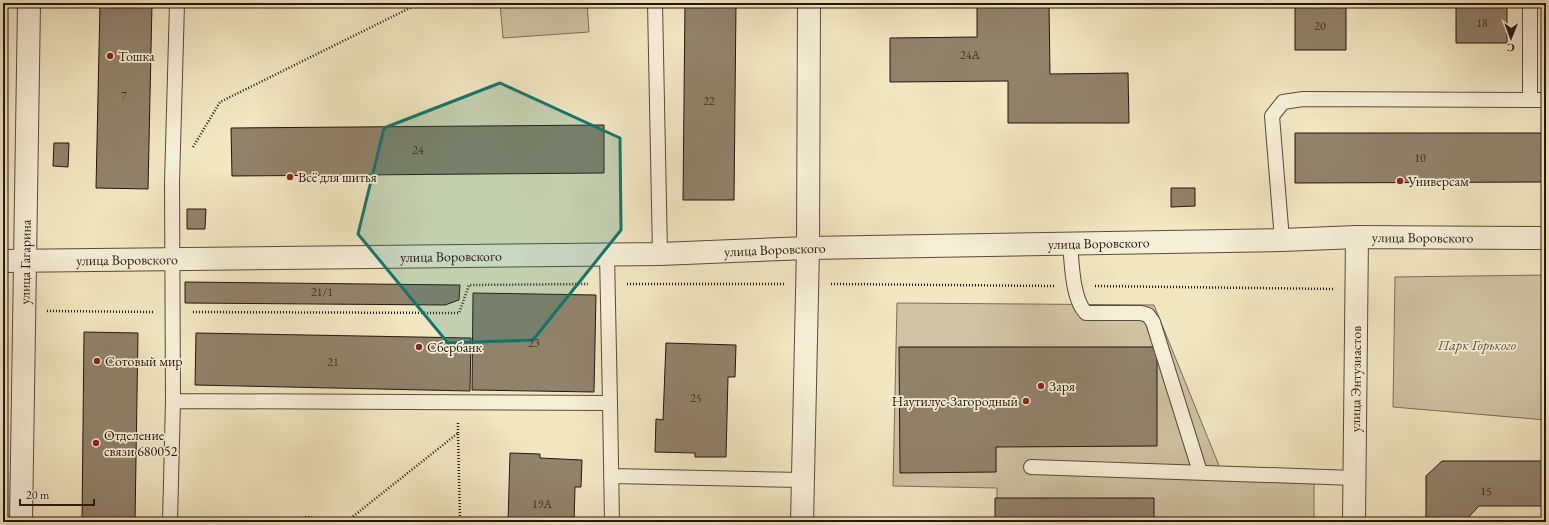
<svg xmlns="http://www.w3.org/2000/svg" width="1549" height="525" font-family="'EB Garamond',serif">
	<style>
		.green { fill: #cec3a2; stroke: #7a6c58 }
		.building { fill: #90826b; stroke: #26150d }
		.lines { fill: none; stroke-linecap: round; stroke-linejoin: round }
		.service-casing { stroke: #594a3a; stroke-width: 16 }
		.minor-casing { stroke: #594a3a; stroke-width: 24 }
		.tertiary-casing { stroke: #594a3a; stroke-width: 24 }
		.path { stroke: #26150d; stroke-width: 2.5; stroke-dasharray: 1 2; stroke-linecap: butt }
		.service { stroke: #f6efd7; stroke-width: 14 }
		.minor { stroke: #f6efd7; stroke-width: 22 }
		.tertiary { stroke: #f6efd7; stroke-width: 22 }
		.marked { fill: #0f766e; fill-opacity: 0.2; stroke: #0f766e; stroke-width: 3; stroke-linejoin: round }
		.poi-dot { fill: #8f2418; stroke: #f6efd7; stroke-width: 1.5 }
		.labels { text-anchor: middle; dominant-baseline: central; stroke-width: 3.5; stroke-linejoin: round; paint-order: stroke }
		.number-label { font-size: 12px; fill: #403024 }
		.poi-label { font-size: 14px; fill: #26150d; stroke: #f6efd7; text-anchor: start }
		.street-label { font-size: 14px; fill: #26150d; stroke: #f6efd7 }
		.park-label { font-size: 14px; font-style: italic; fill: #615241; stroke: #f6efd7 }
	</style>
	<rect width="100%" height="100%" fill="#f1e7c1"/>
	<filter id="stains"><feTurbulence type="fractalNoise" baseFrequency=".005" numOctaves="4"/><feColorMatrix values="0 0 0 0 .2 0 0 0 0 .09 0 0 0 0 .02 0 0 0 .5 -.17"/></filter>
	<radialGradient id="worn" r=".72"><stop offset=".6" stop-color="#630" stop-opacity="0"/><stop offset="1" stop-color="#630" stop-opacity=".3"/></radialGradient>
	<path class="green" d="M500,3H587L589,32L503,38Z
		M1546,275V420L1393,407L1395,277Z
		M897,303L1154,305L1220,468L1314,471V522H997V488L893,486Z"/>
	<path class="building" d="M100,3H152L148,189L96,188Z
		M685,3H736L734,200H683Z
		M977,3H1049L1050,74L1128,73L1129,123H1008V81L890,82V38L977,37Z
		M1295,3H1346V50H1295Z
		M1456,3H1507V43H1456Z
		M604,125V173L232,176L231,128Z
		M1295,133H1546V182L1295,183Z
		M54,143H69L68,167L53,166Z
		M1171,188H1195V206L1171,207Z
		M187,209H206L205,229H187Z
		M185,282L460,285L459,300L445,305L185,303Z
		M473,293L596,295L594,392L472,390Z
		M84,332L138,333L135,522H82Z
		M196,333L471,338L470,391L195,385Z
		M666,343L736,345L735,377H728L726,457H695V453L655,452L656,419L663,420Z
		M899,347H1157V446L996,447V472L900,473Z
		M510,453L540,454V458L582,460L581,487H575L574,522H508Z
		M1442,461H1546V506H1479L1464,522H1426V476Z
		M995,498H1154V522H995Z"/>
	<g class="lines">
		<defs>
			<path id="service" d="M177,3L172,183L173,401L610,403L607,254
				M655,3L660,254
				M1530,100V3
				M1282,240L1272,116L1283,102L1303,99L1546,100
				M1070,244C1072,263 1072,299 1086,313H1141L1148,315L1153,322L1200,472
				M610,403L612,522
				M1031,467L1355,478
				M611,476L803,480
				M170,522L173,401"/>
			<g id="minor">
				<path id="s1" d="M3,261L660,254L808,248L1282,240L1357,237L1546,238"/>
				<path d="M802,522L808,248L809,3"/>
				<path id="s2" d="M1354,522L1357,237"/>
			</g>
			<g id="tertiary">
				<path id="s3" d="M21,522L29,3"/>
			</g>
		</defs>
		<use href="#service" class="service-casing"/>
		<use href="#minor" class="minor-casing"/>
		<use href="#tertiary" class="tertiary-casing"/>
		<path class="path" d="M193,147L220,102L420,3
			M627,284H784
			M831,284L1056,286
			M1095,286L1334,289
			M47,311L154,312
			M193,312L459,313L469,285L588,284
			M458,433V422
			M294,522C303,516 313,515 322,522
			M346,522L458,433L460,522"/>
		<use href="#service" class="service"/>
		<use href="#minor" class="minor"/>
		<use href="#tertiary" class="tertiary"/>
	</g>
	<path class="marked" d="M500,83L620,138L621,230L533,340L448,343L358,234L384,128Z"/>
	<g class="poi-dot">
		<circle cx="110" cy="56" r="4"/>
		<circle cx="290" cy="177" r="4"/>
		<circle cx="1400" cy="181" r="4"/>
		<circle cx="419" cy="347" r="4"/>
		<circle cx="97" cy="361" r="4"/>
		<circle cx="1041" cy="386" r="4"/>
		<circle cx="1026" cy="401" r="4"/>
		<circle cx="96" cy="443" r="4"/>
	</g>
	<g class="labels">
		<g class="number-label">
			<text x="1482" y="23">18</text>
			<text x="1320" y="26">20</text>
			<text x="970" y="55">24А</text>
			<text x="124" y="96">7</text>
			<text x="709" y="101">22</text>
			<text x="418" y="150">24</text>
			<text x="1420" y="158">10</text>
			<text x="322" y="292">21/1</text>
			<text x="534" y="343">23</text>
			<text x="333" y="362">21</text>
			<text x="696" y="398">25</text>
			<text x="1486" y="491">15</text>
			<text x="542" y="504">19А</text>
		</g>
		<g class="poi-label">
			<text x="118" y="56">Тошка</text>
			<text x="298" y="177">Всё для шитья</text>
			<text x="1408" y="181">Универсам</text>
			<text x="427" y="347">Сбербанк</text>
			<text x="105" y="361">Сотовый мир</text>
			<text x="1049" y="386">Заря</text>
			<text x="1018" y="401" text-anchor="end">Наутилус-Загородный</text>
			<text x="104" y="435">Отделение<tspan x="104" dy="16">связи 680052</tspan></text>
		</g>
		<g class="street-label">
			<text stroke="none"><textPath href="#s1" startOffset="1420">улица Воровского</textPath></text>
			<text stroke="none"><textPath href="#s1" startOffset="1096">улица Воровского</textPath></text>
			<text stroke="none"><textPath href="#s1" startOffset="772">улица Воровского</textPath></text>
			<text stroke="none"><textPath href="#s1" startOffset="448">улица Воровского</textPath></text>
			<text stroke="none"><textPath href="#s1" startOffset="124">улица Воровского</textPath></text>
			<text stroke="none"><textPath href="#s3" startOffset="260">улица Гагарина</textPath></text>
			<text stroke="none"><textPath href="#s2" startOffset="143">улица Энтузиастов</textPath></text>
		</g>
		<g class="park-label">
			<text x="1477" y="345">Парк Горького</text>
		</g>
	</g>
	<rect width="1549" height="525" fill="none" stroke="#f1e7c1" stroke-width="16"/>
	<rect x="4" y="4" width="1541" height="517" fill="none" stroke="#26150d" stroke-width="2"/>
	<rect x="8" y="8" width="1533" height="509" fill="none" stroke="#26150d"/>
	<g transform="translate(1511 38) rotate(181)" stroke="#f6efd7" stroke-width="3" paint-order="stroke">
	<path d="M0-3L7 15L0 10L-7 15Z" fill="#26150d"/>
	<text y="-6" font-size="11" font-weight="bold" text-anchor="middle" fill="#26150d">С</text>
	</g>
	<path d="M20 499v6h74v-6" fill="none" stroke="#26150d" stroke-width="2"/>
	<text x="26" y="499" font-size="12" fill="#26150d" stroke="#f6efd7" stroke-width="3" paint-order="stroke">20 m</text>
	<rect width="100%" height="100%" filter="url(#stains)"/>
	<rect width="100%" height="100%" fill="url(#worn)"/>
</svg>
